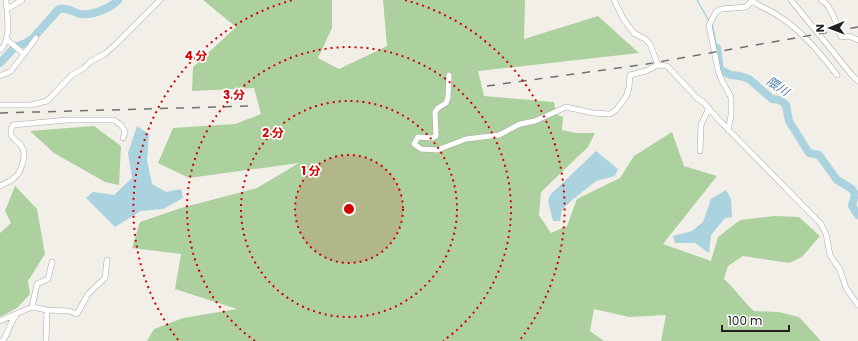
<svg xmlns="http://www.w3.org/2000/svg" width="858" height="341" font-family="Poppins,'Noto Sans JP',sans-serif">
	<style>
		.forest { fill: #add19e }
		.water { fill: #aad3df }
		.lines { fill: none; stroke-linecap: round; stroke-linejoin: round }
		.stream { stroke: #aad3df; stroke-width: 1.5 }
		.river { stroke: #aad3df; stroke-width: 8 }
		.street-casing { stroke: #a9a9a9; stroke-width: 6 }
		.street { stroke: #fff; stroke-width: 5 }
		.rail { stroke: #707070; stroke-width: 1.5; stroke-dasharray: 8 8; stroke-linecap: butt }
		.ring { fill: none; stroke: #d40000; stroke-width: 2; stroke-dasharray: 2 4 }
		.labels { text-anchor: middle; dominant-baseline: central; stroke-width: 3.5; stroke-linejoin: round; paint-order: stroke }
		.water-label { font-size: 12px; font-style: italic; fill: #4a7aab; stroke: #fff }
		.centre { fill: #d40000; stroke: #fff; stroke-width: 2 }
		.ring-label { font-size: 12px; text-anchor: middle; font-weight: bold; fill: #d40000; stroke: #fff; stroke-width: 3.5; stroke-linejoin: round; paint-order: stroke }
	</style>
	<rect width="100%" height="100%" fill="#f2efe9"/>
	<path class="forest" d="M203,0H332V28L318,58L339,69L387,46L383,0H525L524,39L598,16L639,53L478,71L484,96L554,102L556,114L563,117L562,130L576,133H595L588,147L541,192L539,215L551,233L567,226L577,199L620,178L634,156L672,132L684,166L717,176L663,244L711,261L718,237L740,220L774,216L799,217L820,236L802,257L789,263L743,256L728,266L724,279C735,289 743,301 754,311L779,312L799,317L821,341H661L666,315L629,317L594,309L590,331L604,341H147L154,329L183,318L237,309L175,289L181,254L132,248L140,222L181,208L257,188L299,163L189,178L158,163L173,128L235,124L261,114L254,88L192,91L193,67L236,27Z
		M94,126L121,146L119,185L105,182L54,153L30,131Z
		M15,186L37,209L45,254L28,281L30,294L17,308L0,317V233L11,223L5,211Z"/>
	<path class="water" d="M137,126L149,134L147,160L152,184L166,192L181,189L183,198L163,209L141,211L115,227L86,198L93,192L114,195L132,178L128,153Z
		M596,151L618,169L615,176L596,181L571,201L562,210L560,221H553L548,201L550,195Z
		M726,190L731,199L732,217L725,218L711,235L709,253L695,243H675L673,236L692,231L703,222L711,199Z"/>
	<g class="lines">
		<path class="stream" d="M697,0L709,21
			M712,23L717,48"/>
		<path class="river" d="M717,48L720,70L731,75L740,76L749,79L772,99L780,100L786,105L789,121L809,153L819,155L837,180L852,189L855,194L852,206L858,215
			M0,63L15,47L26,43L33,38L59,9C68,7 73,12 80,14C91,16 111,8 118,0"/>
		<defs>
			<path id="street" d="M614,0L624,20L634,33L645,39L650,44L658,65
				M791,0L851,74L858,81
				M821,0C831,4 837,26 841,37L849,36L858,40
				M753,2C762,7 771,11 780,17C803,32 820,53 837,75
				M7,9L22,0
				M0,50C12,40 7,15 6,0
				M24,54L36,38
				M449,75L448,98L446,103L438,108L435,112L436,136L432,138L418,137L414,144L421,149L437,150L466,139L499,135L520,124L535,121L566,107L593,113L610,114L616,110L626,97L629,88L630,75L646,71L658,65L667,66L697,98L702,101L719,120L821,224L826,234L830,255L840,270L846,288L858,305
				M0,76L11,71L24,54L6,39
				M0,105H31L47,101L72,75L84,68L90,62L106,53L116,44L160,0
				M728,130L731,116V97L722,81L718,70L709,25L716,12L721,9L746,7L753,0
				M700,151L701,125L709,108
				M0,186C5,183 10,182 14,178C21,173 27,155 22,147C19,142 14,140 11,135V129L13,125L67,120H114L121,125L125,132L123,138
				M32,307L37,284L48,279L52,262
				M0,321L32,307L47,310L69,311L77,314L88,294L105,278L107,260
				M2,341C9,335 8,324 16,316
				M46,341L47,310"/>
		</defs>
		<use href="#street" class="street-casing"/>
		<use href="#street" class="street"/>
		<path class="rail" d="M487,86L647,64L858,27
			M0,113L252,106"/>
	</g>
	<circle cx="349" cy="209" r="54" fill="#d40000" fill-opacity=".12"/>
	<g class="ring">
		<circle cx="349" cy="209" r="54"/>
		<circle cx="349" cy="209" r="108"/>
		<path d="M255 341A162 162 0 1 1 443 341"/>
		<path d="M178 340A216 216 0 0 1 293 0M405 0A216 216 0 0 1 520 340"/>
	</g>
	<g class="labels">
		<g class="water-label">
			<text transform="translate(778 86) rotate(34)">隈川</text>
		</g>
	</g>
	<circle cx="349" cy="209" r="6" class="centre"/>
	<g class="ring-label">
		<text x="196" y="60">4 分</text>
		<text x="234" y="99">3 分</text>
		<text x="273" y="137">2 分</text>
		<text x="311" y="175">1 分</text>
	</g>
	<g transform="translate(830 28) rotate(269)" stroke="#ffffff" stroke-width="3" paint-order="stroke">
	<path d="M0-3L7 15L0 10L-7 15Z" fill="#222222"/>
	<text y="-6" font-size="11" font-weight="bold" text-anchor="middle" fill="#222222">N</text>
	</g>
	<path d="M722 325v6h67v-6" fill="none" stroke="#222222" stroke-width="2"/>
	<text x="728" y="325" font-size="12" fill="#222222" stroke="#ffffff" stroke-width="3" paint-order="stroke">100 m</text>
</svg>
